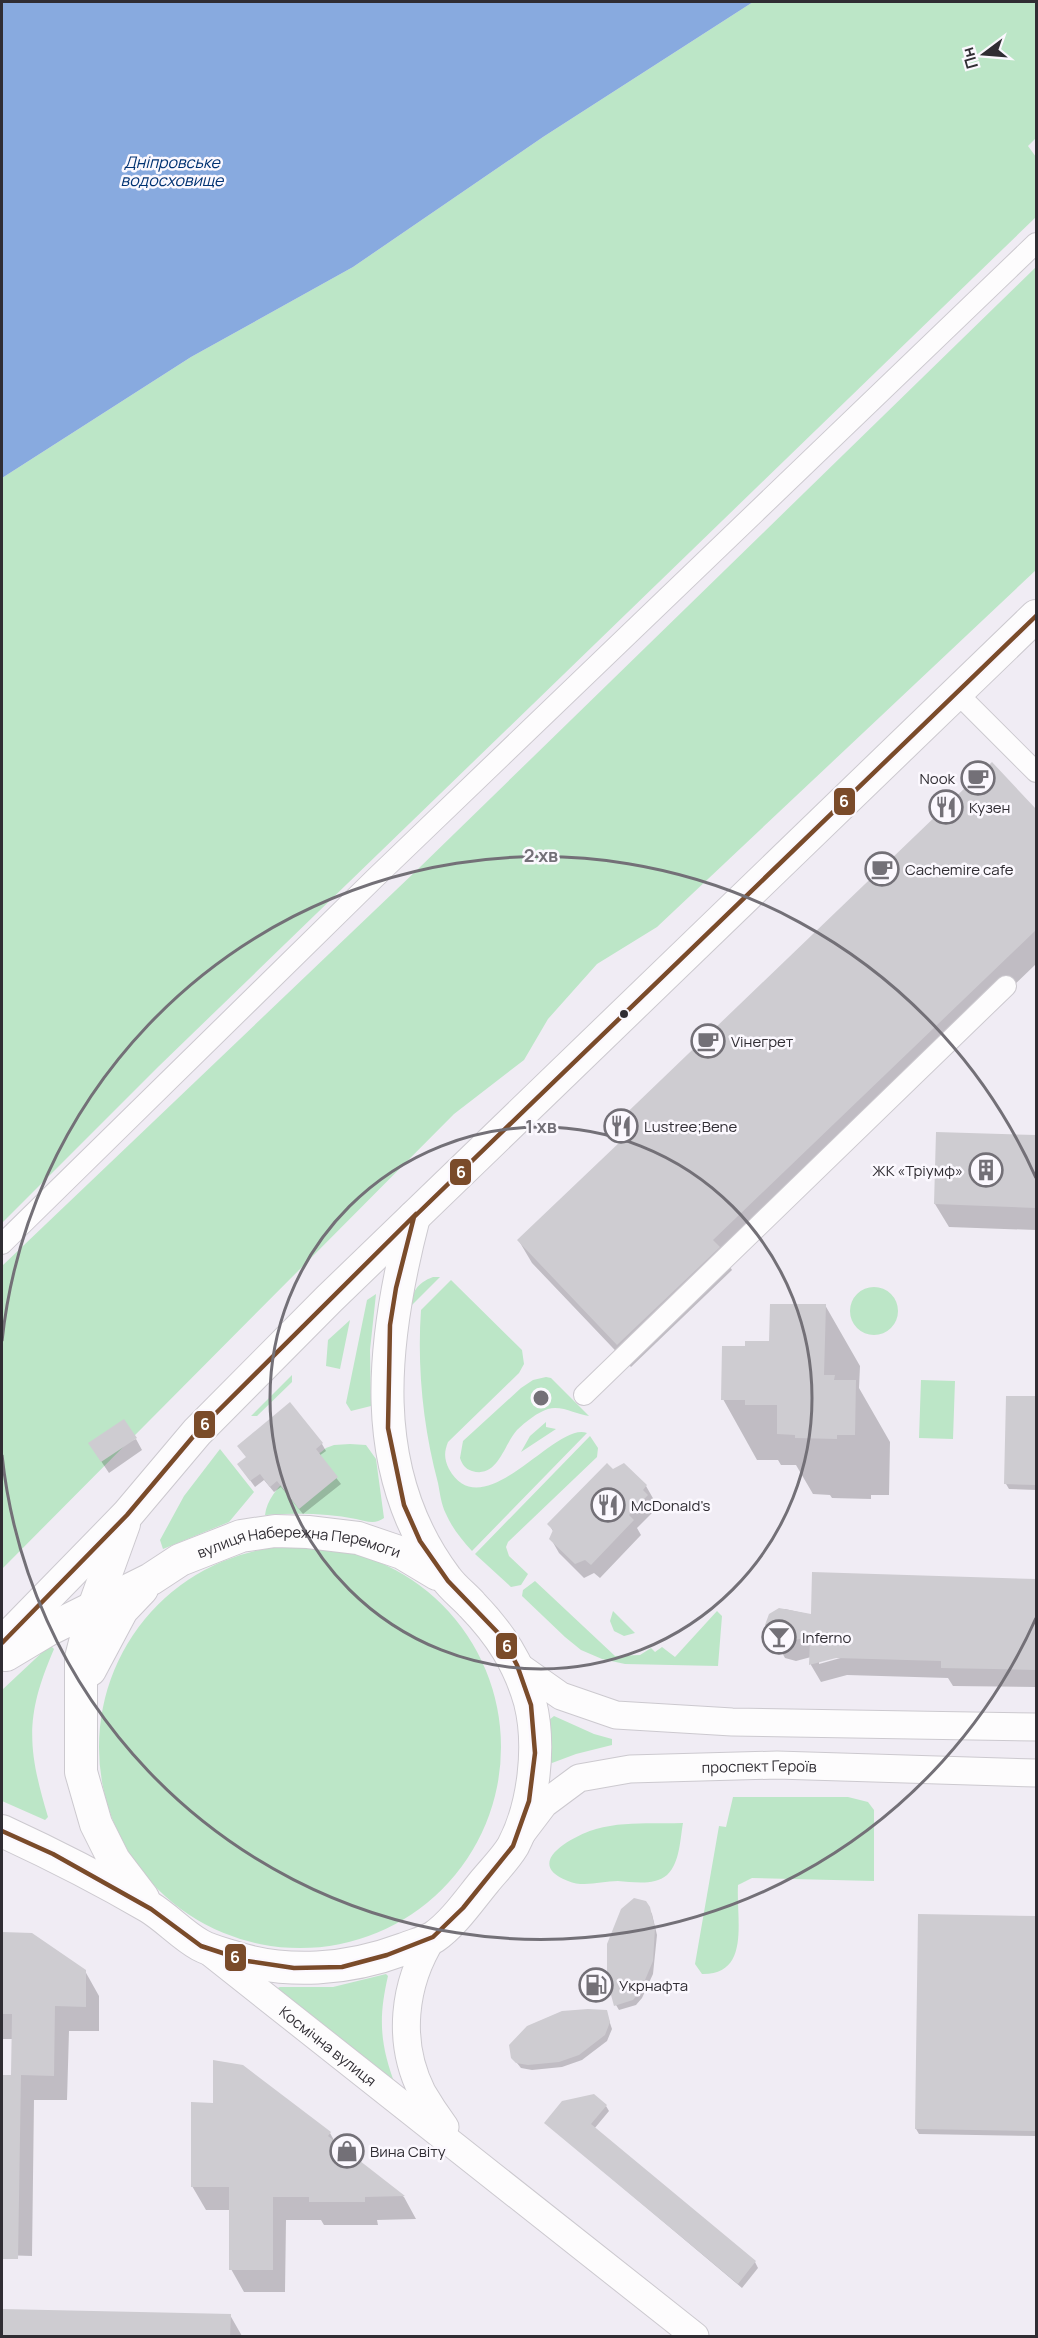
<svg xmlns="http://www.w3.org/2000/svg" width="1038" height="2338" font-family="Manrope,sans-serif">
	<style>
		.green { fill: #bce6c7 }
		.water { fill: #88aadf }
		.shadow { fill: #0003; fill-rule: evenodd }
		.building { fill: #ceccd1 }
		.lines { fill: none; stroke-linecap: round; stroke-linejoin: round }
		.street-casing { stroke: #ccc9cf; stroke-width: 22 }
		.secondary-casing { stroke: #ccc9cf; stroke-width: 29 }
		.primary-casing { stroke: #ccc9cf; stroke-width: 34 }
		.street { stroke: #fdfcfd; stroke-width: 20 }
		.secondary { stroke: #fdfcfd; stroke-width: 27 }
		.primary { stroke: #fdfcfd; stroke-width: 32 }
		.bus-1-casing { stroke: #fbf8fe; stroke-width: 9 }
		.bus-1 { stroke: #7a4b2a; stroke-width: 4.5 }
		.ring { fill: none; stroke: #737077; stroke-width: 3 }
		.bus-dot { fill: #302d33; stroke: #fbf8fe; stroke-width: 2 }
		.labels { text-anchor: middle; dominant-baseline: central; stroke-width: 5; stroke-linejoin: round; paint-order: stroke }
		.poi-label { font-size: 15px; fill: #302d33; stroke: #fbf8fe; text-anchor: start }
		.street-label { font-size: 15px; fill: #302d33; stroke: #fbf8fe }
		.water-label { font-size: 16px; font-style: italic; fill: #003272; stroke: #fbf8fe }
		.centre { fill: #737077; stroke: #fbf8fe; stroke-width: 3 }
		.ring-label { font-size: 18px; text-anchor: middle; font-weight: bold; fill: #737077; stroke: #fbf8fe; stroke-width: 5; stroke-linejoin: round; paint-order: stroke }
		.line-badge { stroke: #fbf8fe; stroke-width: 2 }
		.badge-label { font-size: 16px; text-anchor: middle; font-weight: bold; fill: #fff }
	</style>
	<rect width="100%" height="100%" fill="#f0ecf4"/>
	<path class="green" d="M753,2H1036V138L1028,146L1036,157V217L158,1067L2,1223V478L191,357L353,267L543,137Z
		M1036,267V570L657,927L597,964L548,1019L524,1060L454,1114L2,1569V1266L417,870Z
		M433,1277H440L410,1307C413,1291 417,1283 433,1277Z
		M451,1280L522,1350L524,1364L519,1373L448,1442C444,1452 444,1459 449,1469C483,1530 556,1420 587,1433L472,1551C462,1540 452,1528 446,1514C441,1504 440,1493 438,1483C423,1427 417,1367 421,1310Z
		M850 1311a24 24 0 1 1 48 0a24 24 0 1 1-48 0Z
		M376,1294L370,1350L371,1406L351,1411L346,1403L367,1300Z
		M350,1320L340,1369L326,1366L328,1340Z
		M292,1375V1382L257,1416H251Z
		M546,1377L551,1378L589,1416C577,1415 562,1405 548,1409C538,1412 525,1422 517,1430C504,1444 498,1479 472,1471C465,1469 462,1464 460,1458L463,1441L521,1388L533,1380Z
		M921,1380L955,1381L953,1439L919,1438Z
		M546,1422V1427L556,1429L521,1452L530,1436Z
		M590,1436L598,1448L597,1457L508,1542L506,1547L509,1556L528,1574L521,1585L511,1587L475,1554Z
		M350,1444L366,1445L376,1459L384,1518C375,1525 366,1521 356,1519C326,1513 296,1513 265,1515C269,1485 305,1466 326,1448L334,1445Z
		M220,1449L254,1492L229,1522L163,1549L160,1540L184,1496Z
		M99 1747a201 201 0 1 1 402 0a201 201 0 1 1-402 0Z
		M535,1581L615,1656L640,1655L651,1648L655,1652L662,1647L675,1657L717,1611L722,1616L718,1666L625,1664L602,1659L581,1650L565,1637L522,1596L523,1590Z
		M613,1611L635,1633L624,1636L614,1631L610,1621Z
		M50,1645L54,1649C25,1716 27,1747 48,1817L45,1820L2,1801V1690Z
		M554,1716L594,1734L612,1739V1745L576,1754L552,1763L547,1759L549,1720Z
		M733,1797H848L868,1802L874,1810V1881L752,1878L738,1885C736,1919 751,1975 702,1974L695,1964L719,1826L726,1827Z
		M683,1823C680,1839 680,1863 667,1875C654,1886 633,1882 618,1881C601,1881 584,1888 568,1881C521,1863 575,1835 596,1829C624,1821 654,1824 683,1823Z
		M386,1974L388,1976C378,2019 380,2045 396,2087L271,1991L280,1987H333Z"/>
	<path class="water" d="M2,2H753L543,137L353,267L191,357L2,478Z"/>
	<path class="shadow" d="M992,765L1036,811V964L727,1262L732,1270L631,1367L532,1263L519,1241L621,1143L613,1129Z
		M937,1134L1036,1137V1230L949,1227L935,1204Z
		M825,1305L860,1366L859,1388L890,1442L889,1495H871V1499L832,1498L830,1495L813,1494L796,1465H781L778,1460H757L723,1399L747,1348L771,1343Z
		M1007,1398H1036V1490L1009,1489L1006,1484Z
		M136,1439L142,1450L109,1473L97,1455Z
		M322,1444L326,1451L319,1456L341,1484L303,1514L281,1487L274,1492L264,1480L255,1487L239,1465L247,1458L239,1446Z
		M613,1470L646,1486L654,1500L651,1504L655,1510L637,1528L641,1535L600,1578L594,1573L584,1578L559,1553L551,1539L554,1533L549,1524Z
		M813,1574L1036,1581V1687L953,1686L948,1678L847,1675L821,1682L811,1665V1657L796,1661L785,1658L775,1640V1611L785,1609L812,1615ZM843,1655L844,1657L819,1664V1661Z
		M645,1902L652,1914L657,1935L653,1974L642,1998L636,2005L619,2010L616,2005Z
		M920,1916L1036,1918V2136L919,2134L916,2129Z
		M2,1934H31L85,1971L99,1996V2031H69L67,2100H34L32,2256L2,2255V2076H12L13,2039H2Z
		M606,2011L612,2029L607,2041L582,2060L562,2067L532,2070L521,2068L512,2057Z
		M606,2106L609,2111L594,2129L755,2262L758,2268L742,2288L546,2123Z
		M330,2133L336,2144L404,2197L416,2219L377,2220L378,2225H324L321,2220H286L285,2292H244L231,2269V2210H206L192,2186Z
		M2,2311L230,2315L242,2336H2Z"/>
	<path class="building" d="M992,762L1036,809V930L713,1240L720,1247L617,1345L517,1240L622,1140L611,1128Z
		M936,1132L1036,1135V1208L934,1204Z
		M770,1304H826L824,1375H835L834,1380H856L855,1435H837V1439L795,1438V1435L777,1434V1405H745V1400H721L722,1346H745V1341H769Z
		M1006,1396H1036V1485L1004,1484Z
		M290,1402L323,1443L316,1449L338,1477L299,1509L277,1481L270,1487L260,1474L250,1481L237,1464L246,1457L237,1446Z
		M124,1419L137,1438L101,1462L88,1443Z
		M607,1463L613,1469L624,1463L647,1485L643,1490L648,1495L629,1515L634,1520L591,1565L585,1560L575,1564L549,1539L553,1530L547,1524Z
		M812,1572L1036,1579V1670L941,1668V1661L836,1658L809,1665L810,1637L779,1643L769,1637L765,1625L769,1614L779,1608L811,1614Z
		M634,1898L646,1901L650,1907L655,1928L653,1961L640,1992L633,2000L614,2006L607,1980V1944L621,1909Z
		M918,1914L1036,1916V2131L915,2129Z
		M2,1932L32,1933L86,1970V2007L55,2006L54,2076L21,2075L18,2259H2V2075H11L12,2014H2Z
		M588,2009L607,2010L610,2022L605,2035L579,2055L559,2062L528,2065L516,2063L511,2058L509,2045L527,2026L562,2011Z
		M213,2060L243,2065L331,2132L328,2136L405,2196L365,2197V2202H309V2197H273V2270H229V2187H191V2102L213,2103Z
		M594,2094L607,2105L591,2124L756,2261L738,2284L544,2123L562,2101Z
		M2,2309L231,2314L230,2337H2Z"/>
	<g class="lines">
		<defs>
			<path id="street" d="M957,693L1036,772
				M2,1244L375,878L1036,243
				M584,1395L1006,986"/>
			<g id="secondary">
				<path d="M517,1665L561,1696L616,1715L732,1722L1036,1727"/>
				<path id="s1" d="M522,1833L544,1804L579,1778L630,1769L777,1765L1036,1773"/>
				<path d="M433,1937C403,1984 397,2042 422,2092C429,2104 437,2116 445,2127"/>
				<path id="s2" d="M212,1954L695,2336"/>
			</g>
			<g id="primary">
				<path d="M124,1524L94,1607L81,1658V1772L96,1824L114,1860L143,1898"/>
				<path d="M2,1643L127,1515L197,1432L329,1299L1036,616"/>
				<path id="s3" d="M6,1655L46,1631L151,1579L180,1560L241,1536L275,1531L308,1532L358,1538L402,1553L437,1574"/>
				<path d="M90,1670L122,1610L142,1589"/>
				<path d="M2,1831C52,1854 101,1879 149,1907C167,1918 182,1935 200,1945C209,1950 220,1953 230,1956C287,1975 348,1970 404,1949C414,1945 426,1942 434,1937C454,1923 470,1899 485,1881C494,1870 506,1858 513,1846C534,1806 541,1746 530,1702C519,1663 500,1634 472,1605C464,1596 453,1588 446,1578C365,1470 382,1340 414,1217"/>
			</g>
		</defs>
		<use href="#street" class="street-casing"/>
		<use href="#secondary" class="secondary-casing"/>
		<use href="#primary" class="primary-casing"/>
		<use href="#street" class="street"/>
		<use href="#secondary" class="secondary"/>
		<use href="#primary" class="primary"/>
		<defs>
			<path id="bus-1" d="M2,1643L127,1515L197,1432L416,1214
				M2,1831L53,1854L151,1909L201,1946L247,1961L294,1968L342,1967L387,1955L433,1937L463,1908L513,1846L529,1801L535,1753L531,1705L517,1665L502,1637L448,1581L420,1541L404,1505L388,1428L390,1325L396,1288L414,1217L1036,616"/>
		</defs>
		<use href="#bus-1" class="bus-1-casing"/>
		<use href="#bus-1" class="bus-1"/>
	</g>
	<g class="ring">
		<circle cx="541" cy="1398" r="271"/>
		<path d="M1036 1618A542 542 0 0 1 2 1455M2 1341A542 542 0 0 1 1036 1178"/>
	</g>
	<defs>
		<symbol id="cafe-ring" viewBox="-11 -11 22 22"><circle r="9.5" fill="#fbf8fe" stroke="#737077" stroke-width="1.5"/><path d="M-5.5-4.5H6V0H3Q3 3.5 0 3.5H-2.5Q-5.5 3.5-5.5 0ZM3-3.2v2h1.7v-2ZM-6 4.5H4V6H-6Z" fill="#737077"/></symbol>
		<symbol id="restaurant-ring" viewBox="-11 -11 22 22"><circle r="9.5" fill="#fbf8fe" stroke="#737077" stroke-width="1.5"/><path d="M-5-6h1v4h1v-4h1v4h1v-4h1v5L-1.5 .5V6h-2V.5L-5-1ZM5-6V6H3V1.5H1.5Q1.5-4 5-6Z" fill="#737077"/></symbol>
		<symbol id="building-ring" viewBox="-11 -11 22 22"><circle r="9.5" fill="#fbf8fe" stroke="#737077" stroke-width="1.5"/><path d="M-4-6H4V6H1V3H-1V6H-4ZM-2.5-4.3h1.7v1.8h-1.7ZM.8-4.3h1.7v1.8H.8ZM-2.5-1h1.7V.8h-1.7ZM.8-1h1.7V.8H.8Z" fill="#737077"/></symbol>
		<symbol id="bar-ring" viewBox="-11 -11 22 22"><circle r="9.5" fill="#fbf8fe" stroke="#737077" stroke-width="1.5"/><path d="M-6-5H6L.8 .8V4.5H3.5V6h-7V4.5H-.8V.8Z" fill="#737077"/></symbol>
		<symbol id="fuel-ring" viewBox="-11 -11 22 22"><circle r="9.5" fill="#fbf8fe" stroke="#737077" stroke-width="1.5"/><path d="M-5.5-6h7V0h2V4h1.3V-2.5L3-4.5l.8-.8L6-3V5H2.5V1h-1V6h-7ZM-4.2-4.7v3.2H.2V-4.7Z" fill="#737077"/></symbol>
		<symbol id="shop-ring" viewBox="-11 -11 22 22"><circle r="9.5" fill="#fbf8fe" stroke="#737077" stroke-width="1.5"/><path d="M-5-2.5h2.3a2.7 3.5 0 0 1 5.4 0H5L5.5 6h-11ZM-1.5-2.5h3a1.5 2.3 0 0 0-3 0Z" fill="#737077"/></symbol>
	</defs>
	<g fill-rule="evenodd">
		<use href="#cafe-ring" x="959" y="759" width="38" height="38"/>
		<use href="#restaurant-ring" x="927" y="788" width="38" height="38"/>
		<use href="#cafe-ring" x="863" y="850" width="38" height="38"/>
		<use href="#cafe-ring" x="689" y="1022" width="38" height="38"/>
		<use href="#restaurant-ring" x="602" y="1107" width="38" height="38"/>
		<use href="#building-ring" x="967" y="1151" width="38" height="38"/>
		<use href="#restaurant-ring" x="589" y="1486" width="38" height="38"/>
		<use href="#bar-ring" x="760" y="1618" width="38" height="38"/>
		<use href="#fuel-ring" x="577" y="1966" width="38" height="38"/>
		<use href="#shop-ring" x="328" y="2132" width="38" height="38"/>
	</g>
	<circle class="bus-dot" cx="624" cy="1014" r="5"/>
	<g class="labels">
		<g class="poi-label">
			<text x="955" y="778" text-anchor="end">Nook</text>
			<text x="969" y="807">Кузен</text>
			<text x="905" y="869">Cachemire cafe</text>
			<text x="731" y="1041">Vінегрет</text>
			<text x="644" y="1126">Lustree;Bene</text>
			<text x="963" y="1170" text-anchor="end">ЖК «Тріумф»</text>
			<text x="631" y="1505">McDonald's</text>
			<text x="802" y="1637">Inferno</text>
			<text x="619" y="1985">Укрнафта</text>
			<text x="370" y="2151">Вина Світу</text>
		</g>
		<g class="street-label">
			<text stroke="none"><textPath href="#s3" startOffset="322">вулиця Набережна Перемоги</textPath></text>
			<text stroke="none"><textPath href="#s1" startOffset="261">проспект Героїв</textPath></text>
			<text stroke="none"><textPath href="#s2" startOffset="148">Космічна вулиця</textPath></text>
		</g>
		<g class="water-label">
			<text x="172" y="162">Дніпровське<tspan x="172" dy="18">водосховище</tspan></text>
		</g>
	</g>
	<circle cx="541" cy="1398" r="9" class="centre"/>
	<g class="ring-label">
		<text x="541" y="862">2 хв</text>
		<text x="541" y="1133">1 хв</text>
	</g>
	<g class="line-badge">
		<rect x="833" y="787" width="23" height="29" rx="6" fill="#7a4b2a"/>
		<rect x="449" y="1158" width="23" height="28" rx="6" fill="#7a4b2a"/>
		<rect x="193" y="1410" width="23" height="29" rx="6" fill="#7a4b2a"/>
		<rect x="495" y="1632" width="23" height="28" rx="6" fill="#7a4b2a"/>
		<rect x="224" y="1943" width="23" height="29" rx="6" fill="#7a4b2a"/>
	</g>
	<g class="badge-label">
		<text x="844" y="807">6</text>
		<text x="461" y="1178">6</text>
		<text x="205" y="1430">6</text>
		<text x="507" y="1652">6</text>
		<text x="235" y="1963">6</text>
	</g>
	<rect width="1038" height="2338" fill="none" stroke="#302d33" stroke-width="6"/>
	<g transform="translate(984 54) rotate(254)" stroke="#fbf8fe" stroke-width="4.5" paint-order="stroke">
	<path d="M0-4.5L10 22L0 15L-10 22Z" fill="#302d33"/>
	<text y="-9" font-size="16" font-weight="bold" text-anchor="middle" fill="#302d33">Пн</text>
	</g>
</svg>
